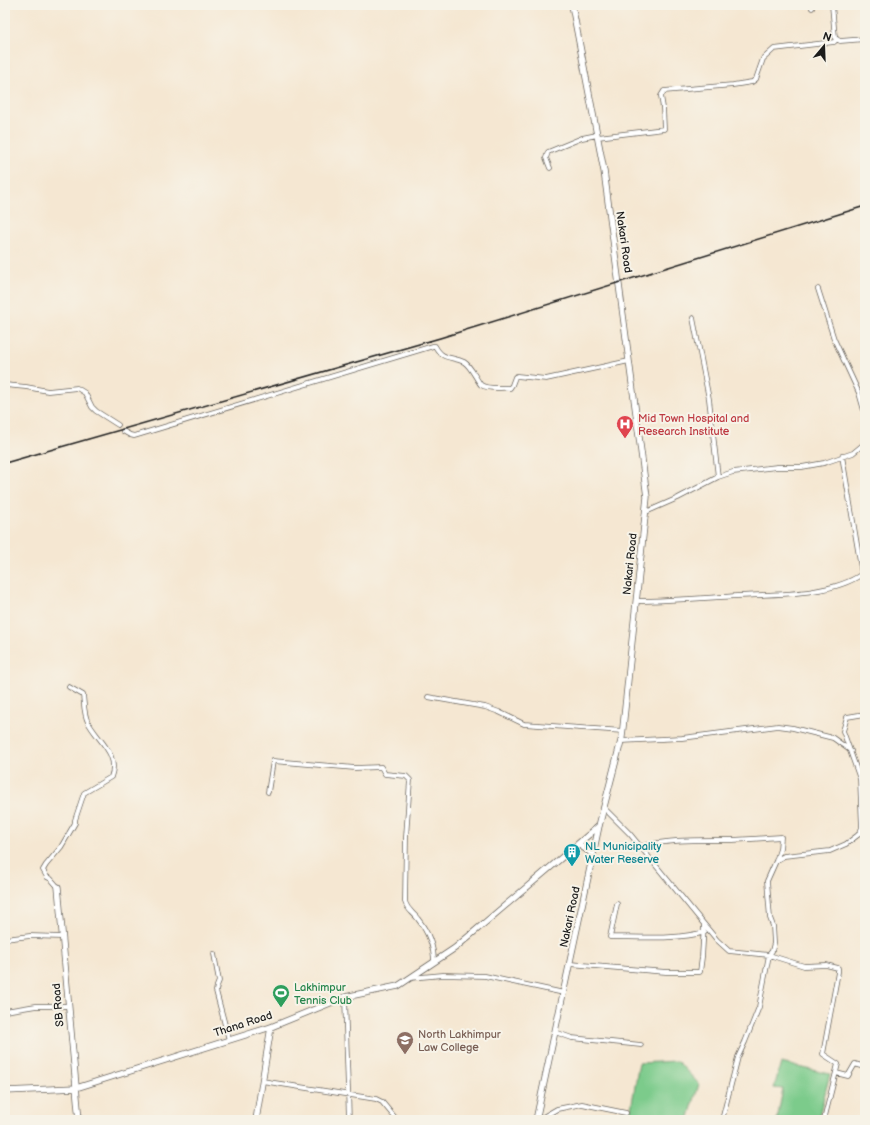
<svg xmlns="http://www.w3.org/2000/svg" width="870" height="1125" font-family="'Balsamiq Sans',sans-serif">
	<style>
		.green { fill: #7bcb8b; stroke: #4c7454 }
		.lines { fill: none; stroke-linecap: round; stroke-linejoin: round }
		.street-casing { stroke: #68635c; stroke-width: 5.5 }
		.secondary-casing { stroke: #68635c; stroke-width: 7 }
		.street { stroke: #fff; stroke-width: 4 }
		.secondary { stroke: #fff; stroke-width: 5.5 }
		.rail { stroke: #1c1c1c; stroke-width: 1.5 }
		.labels { text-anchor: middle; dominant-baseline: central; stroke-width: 4; stroke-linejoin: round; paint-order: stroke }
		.street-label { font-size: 11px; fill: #1c1c1c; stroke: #f7f3e8 }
		.health-label { font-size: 11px; fill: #be3a42; stroke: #f7f3e8; text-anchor: start }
		.culture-label { font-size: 11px; fill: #0d838f; stroke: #f7f3e8; text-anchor: start }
		.leisure-label { font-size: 11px; fill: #27864d; stroke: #f7f3e8; text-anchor: start }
		.education-label { font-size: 11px; fill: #785e54; stroke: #f7f3e8; text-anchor: start }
	</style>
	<rect width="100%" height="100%" fill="#f7f3e8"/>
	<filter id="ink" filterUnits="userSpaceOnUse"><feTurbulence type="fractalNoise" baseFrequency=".025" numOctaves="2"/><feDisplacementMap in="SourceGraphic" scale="8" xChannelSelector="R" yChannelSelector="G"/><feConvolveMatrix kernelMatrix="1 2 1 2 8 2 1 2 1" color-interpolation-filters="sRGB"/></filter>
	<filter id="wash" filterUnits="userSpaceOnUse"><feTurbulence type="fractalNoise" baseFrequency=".012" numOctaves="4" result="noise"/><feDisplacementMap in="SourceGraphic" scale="16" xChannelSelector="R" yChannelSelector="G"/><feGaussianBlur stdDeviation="0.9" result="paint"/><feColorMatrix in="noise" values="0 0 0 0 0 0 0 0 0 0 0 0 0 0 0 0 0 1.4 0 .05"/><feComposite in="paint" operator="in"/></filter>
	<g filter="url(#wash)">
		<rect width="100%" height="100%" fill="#f5e7d2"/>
		<path class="green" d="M677,1061L699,1084L688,1120H629L639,1063Z
			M781,1063L830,1074L818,1120H777L783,1089L774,1088Z"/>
	</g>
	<g filter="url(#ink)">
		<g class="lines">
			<defs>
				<path id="street" d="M832,5L835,38L840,41L865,39
					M812,8V5
					M598,137L664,129L663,108L661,96L664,91L733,85L752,82L756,79L763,59L774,49L834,42L837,39
					M550,168L546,158L548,152L582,138L597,135
					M818,289L834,339L859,393L865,414
					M693,318L709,399L718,477
					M5,385L26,387L48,391L77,388L85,393L92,407L96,411L118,425
					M123,431L130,435L134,436L433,346H435C443,361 452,356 464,362C471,366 476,379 481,385C489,390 501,387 510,388L512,385L515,377L517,376L546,379L629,361
					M646,512L678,498L718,477L733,472L777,467H802L824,463L853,453L865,443
					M862,574L865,585
					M637,601C670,601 704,598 737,596C774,594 831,596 862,574L842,456
					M428,697L485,707L499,712L524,724L623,731
					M621,741L682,738L778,726L793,728L833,738L851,751
					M268,792L273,761L355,768L381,767L385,774L406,776L410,780L406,837L405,902C408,911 413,912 418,919C428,932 434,945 434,962
					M604,808L630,834L717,940L729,951L769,955L759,1007L745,1042L738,1057L722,1120
					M640,847C668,839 697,840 726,840C744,840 763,838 781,837L780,849L776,861L767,881L770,918L773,926L774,943L772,951L769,955L804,966L826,965L838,968V972L823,1054L838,1064L824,1120
					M777,860L784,856L830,851L846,844L858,835L862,828L860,779L843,731L847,717L865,714
					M58,887L51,879L47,877L43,870L46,865L61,847L75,823V820L84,793L111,777C120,754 97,740 88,722C84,715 84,703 83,695L69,687
					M617,904L610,937C639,937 677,940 705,932
					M5,939L30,936L62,937
					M214,954L219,981L217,986L216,991L229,1040
					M570,964L666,972H700L702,957L704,925
					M410,978L443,975L485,976L564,993
					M345,997L349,1120
					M5,1011L36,1006H68
					M555,1032L572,1038L641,1045
					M836,1073L848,1076L855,1064L865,1067
					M262,1081L376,1099L382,1102L397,1120
					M538,1120L557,1109L582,1104L626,1113"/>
				<path id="secondary" d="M578,844L593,854
					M58,887L79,1120
					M5,1091L76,1088L271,1027L345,997L398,986L455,948L599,826
					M256,1120L271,1027
					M536,1120L599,826L622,737L647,497L604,171L572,5"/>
			</defs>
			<use href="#street" class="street-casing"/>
			<use href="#secondary" class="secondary-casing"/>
			<use href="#street" class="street"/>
			<use href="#secondary" class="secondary"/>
			<path class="rail" d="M5,463L440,338L865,206"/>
		</g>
	</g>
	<defs>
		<symbol id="hospital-pin" viewBox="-11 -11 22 30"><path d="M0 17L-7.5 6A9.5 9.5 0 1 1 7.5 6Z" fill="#e0444e" stroke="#f7f3e8"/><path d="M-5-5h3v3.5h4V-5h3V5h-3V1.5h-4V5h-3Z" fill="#fff"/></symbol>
		<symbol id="building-pin" viewBox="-11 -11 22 30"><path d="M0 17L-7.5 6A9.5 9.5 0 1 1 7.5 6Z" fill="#0f9aa8" stroke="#f7f3e8"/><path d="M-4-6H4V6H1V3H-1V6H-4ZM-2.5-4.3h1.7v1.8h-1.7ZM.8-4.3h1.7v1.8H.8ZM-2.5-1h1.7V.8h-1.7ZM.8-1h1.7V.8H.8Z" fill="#fff"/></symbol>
		<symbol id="stadium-pin" viewBox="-11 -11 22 30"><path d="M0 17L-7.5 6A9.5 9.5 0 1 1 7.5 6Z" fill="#2e9e5b" stroke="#f7f3e8"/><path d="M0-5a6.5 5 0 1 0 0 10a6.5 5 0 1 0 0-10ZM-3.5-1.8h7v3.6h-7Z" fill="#fff"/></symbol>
		<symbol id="university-pin" viewBox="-11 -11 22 30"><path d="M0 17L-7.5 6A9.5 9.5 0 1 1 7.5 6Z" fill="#8d6e63" stroke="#f7f3e8"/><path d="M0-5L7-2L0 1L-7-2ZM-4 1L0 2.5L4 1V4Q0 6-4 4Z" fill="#fff"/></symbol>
	</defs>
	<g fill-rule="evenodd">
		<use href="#hospital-pin" x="615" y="414" width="20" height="27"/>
		<use href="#building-pin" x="562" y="842" width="20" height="27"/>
		<use href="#stadium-pin" x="271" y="983" width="20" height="27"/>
		<use href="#university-pin" x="395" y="1030" width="20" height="27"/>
	</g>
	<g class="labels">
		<g class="street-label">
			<text transform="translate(624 242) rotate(82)">Nakari Road</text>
			<text transform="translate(630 564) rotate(-84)">Nakari Road</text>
			<text transform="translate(570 917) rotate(-78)">Nakari Road</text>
			<text transform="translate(58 1005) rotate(-95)">SB Road</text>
			<text transform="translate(243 1024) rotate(-18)">Thana Road</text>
		</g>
		<g class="health-label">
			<text x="638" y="418">Mid Town Hospital and<tspan x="638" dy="13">Research Institute</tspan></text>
		</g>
		<g class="culture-label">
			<text x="585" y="846">NL Municipality<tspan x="585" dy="13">Water Reserve</tspan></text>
		</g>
		<g class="leisure-label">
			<text x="294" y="987">Lakhimpur<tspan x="294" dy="13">Tennis Club</tspan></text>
		</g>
		<g class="education-label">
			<text x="418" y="1034">North Lakhimpur<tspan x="418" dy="13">Law College</tspan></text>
		</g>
	</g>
	<rect width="870" height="1125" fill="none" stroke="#f7f3e8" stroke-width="20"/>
	<g transform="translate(824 46) rotate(19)" stroke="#f7f3e8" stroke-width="3" paint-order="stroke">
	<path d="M0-3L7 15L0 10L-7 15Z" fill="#1c1c1c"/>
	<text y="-6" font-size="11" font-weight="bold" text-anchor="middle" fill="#1c1c1c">N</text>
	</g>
</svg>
